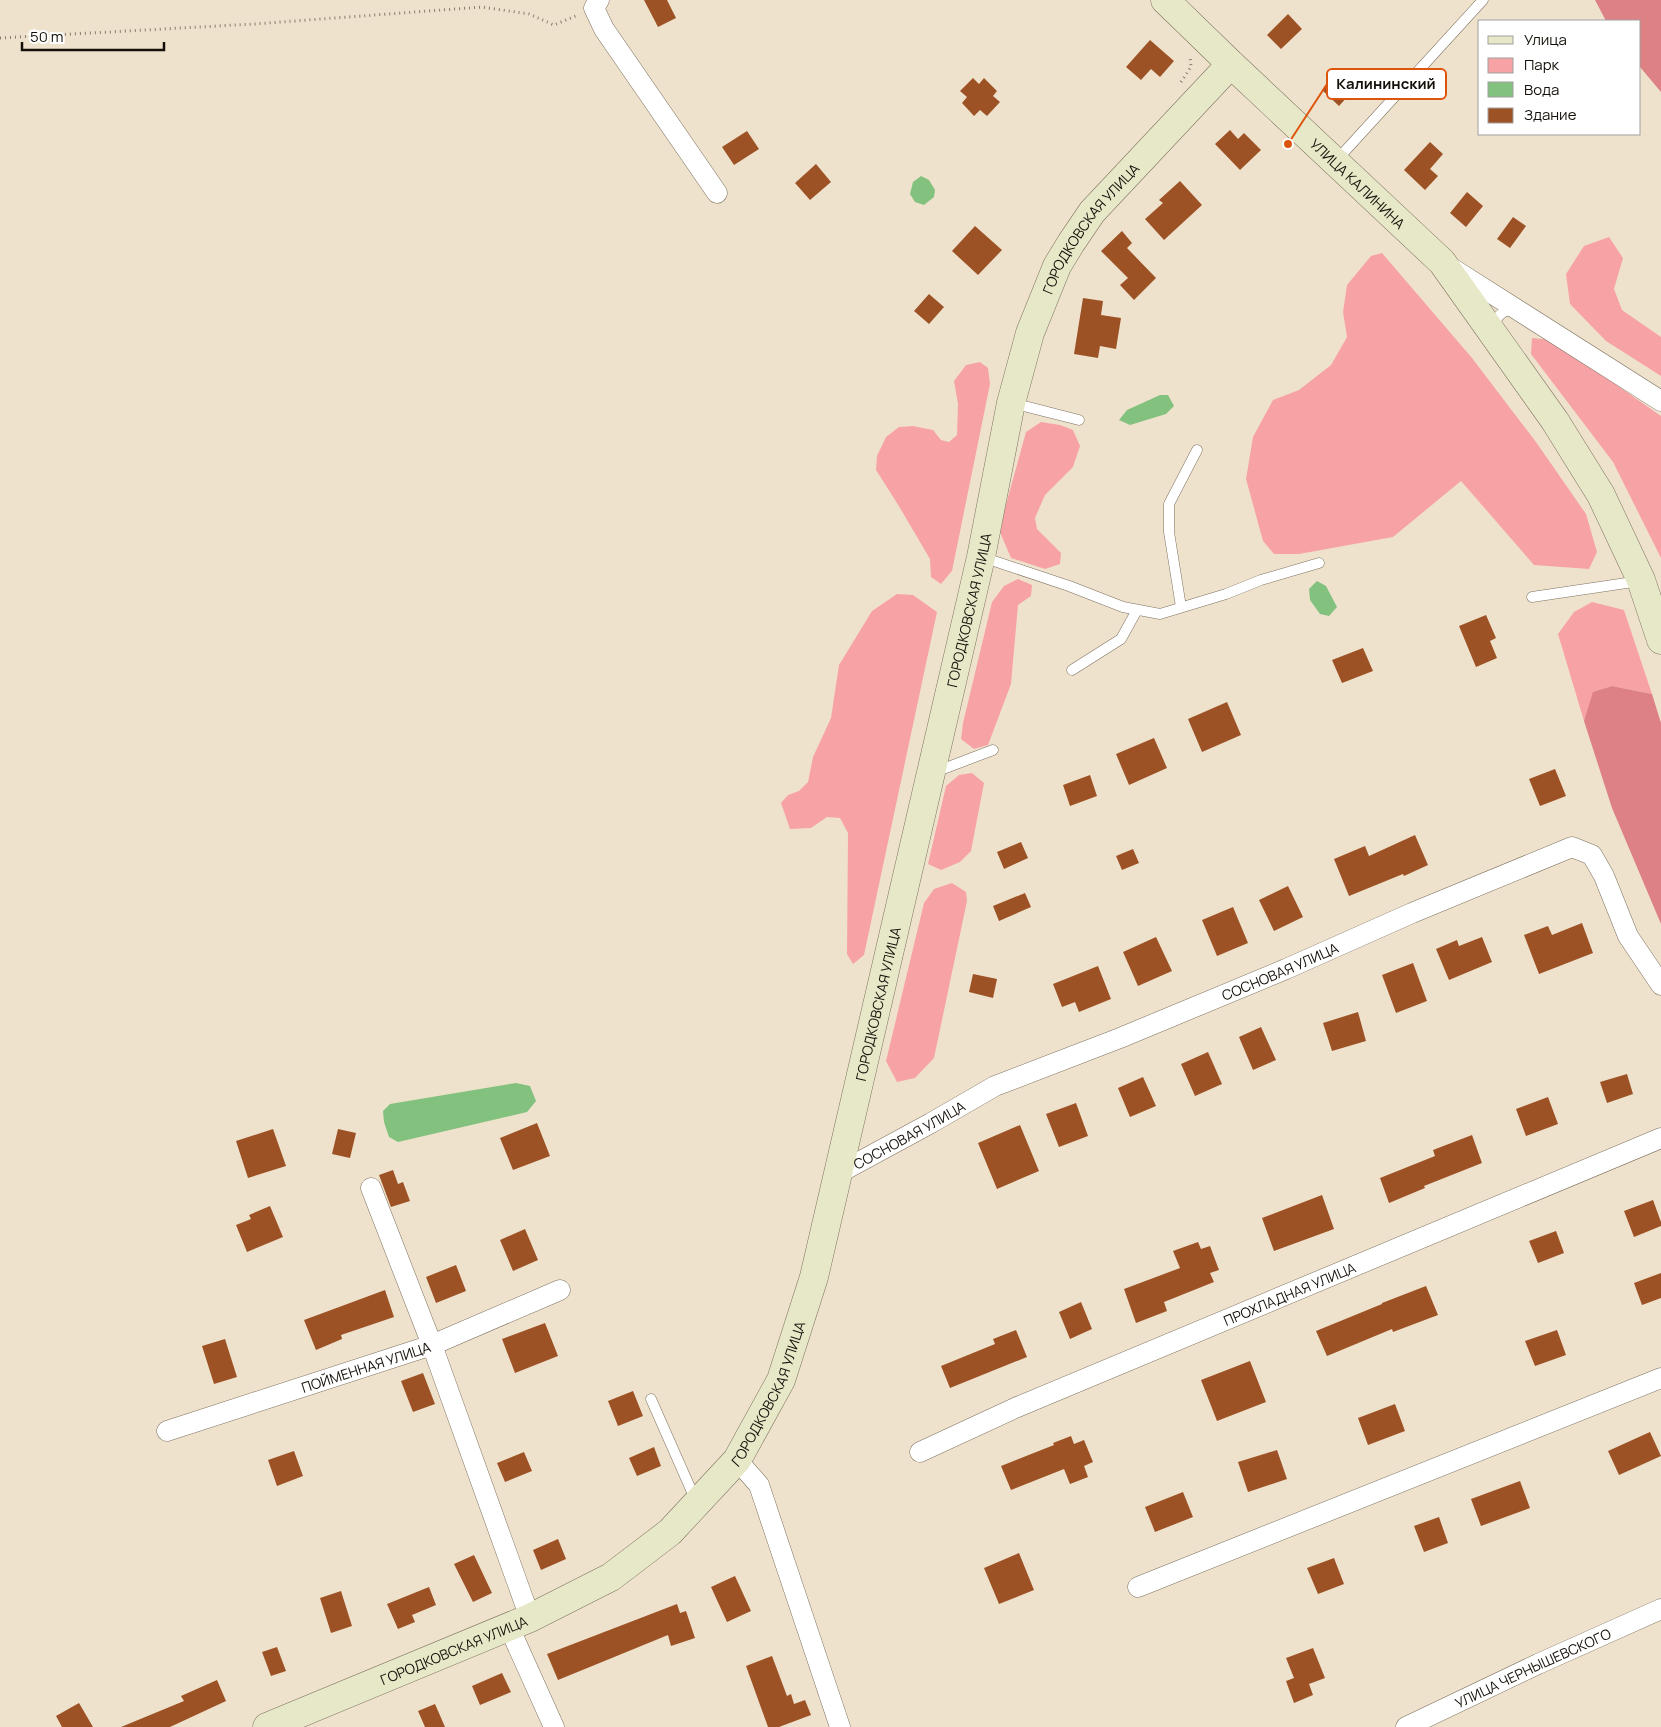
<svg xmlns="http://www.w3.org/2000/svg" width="1661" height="1727" font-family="Manrope,sans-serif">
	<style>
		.green { fill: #f7a3a5 }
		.forest { fill: #dd8184 }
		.water { fill: #83c17e }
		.building { fill: #9d5225 }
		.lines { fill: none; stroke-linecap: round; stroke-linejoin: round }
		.lane-casing { stroke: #7d715f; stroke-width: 11 }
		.street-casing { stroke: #7d715f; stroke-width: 21 }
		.secondary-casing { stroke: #7d715f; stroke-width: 29 }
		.path { stroke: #857c6e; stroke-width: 3; stroke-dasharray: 1 4; stroke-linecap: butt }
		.lane { stroke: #fff; stroke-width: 10 }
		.street { stroke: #fff; stroke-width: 20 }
		.secondary { stroke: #e6e8c8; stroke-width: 28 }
		.labels { text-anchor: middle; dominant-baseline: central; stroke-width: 4; stroke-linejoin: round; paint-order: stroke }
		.street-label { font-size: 14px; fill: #151009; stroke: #fff }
		.leader { fill: none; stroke: #dd550c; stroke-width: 2 }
		.callout-dot { fill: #dd550c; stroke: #fff; stroke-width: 2 }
		.callout { fill: #fff; stroke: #dd550c; stroke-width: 2 }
		.callout-label { font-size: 15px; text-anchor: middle; font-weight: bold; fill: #151009 }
	</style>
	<rect width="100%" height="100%" fill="#efe2cd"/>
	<path class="green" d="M1609,237L1623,258L1614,289L1622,310L1661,337V376L1606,341L1570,304L1566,274L1584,246Z
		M1382,253L1472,358L1536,442L1586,514L1597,552L1589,569L1534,565L1461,481L1393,537L1299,554H1274L1263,541L1246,479L1253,437L1273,400L1299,390L1331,365L1347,337L1343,312L1347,285L1371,256Z
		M1532,338L1552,340L1661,416V558L1613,462L1531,354Z
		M980,362L988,368L990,384L952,571L941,584L931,577L930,559L897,503L876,470L877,456L886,437L899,427L913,426L933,430L941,440L949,442L957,435L958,404L954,381L966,365Z
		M1041,422L1060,425L1073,430L1080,446L1073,467L1045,495L1035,518L1037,529L1061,553L1060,564L1045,569L1011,558L999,530L1026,432Z
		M1018,579L1032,585L1031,596L1018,605L1011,684L988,745L974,749L961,739L963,723L992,602L1004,586Z
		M897,594L913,595L937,612L864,955L853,964L847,954L848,833L840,818L827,817L811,828L790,829L781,803L788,795L799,791L808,782L813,757L831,718L839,665L872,611Z
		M1592,602L1624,610L1652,694L1612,686L1594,692L1584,721L1558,634L1574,612Z
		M972,773L984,783L971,851L960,862L941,870L928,864L946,786L959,775Z
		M952,883L966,892L967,901L934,1058L915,1078L897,1082L886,1061L924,903L934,889Z"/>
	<path class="forest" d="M1595,0H1661V92L1640,67V21H1606Z
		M1612,686L1652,694L1661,723V924L1612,808L1584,721L1593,692Z"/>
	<path class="water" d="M921,176L929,180L935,190L934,197L924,205L915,202L910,194L913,182Z
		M1160,395H1168L1174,406L1166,414L1130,425L1119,420L1127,410Z
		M1317,581L1326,586L1337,607L1329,616L1320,614L1310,600L1309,589Z
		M516,1083L530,1086L536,1101L527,1112L398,1142L389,1137L384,1122L383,1111L390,1104Z"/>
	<path class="building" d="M644,0H667L676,18L658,27Z
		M1288,14L1302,29L1281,49L1267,35Z
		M1150,40L1174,61L1160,77L1151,69L1141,80L1126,67Z
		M1342,68L1359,84L1339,106L1322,90Z
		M973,78L979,84L984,78L997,91L993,96L1000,102L987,116L980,110L974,116L962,103L967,97L960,91Z
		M1230,130L1238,139L1244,133L1261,150L1240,170L1215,144Z
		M747,131L759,149L734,165L722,147Z
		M1430,142L1443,154L1430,169L1438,176L1425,190L1404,170Z
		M816,164L831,182L810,200L795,183Z
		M1180,181L1202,205L1164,240L1145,219L1163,203L1159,200Z
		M1467,192L1483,206L1466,227L1450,213Z
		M1513,217L1526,226L1510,248L1497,239Z
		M975,226L1002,250L978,275L952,251Z
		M1122,231L1132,243L1127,248L1156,278L1134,300L1120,285L1128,278L1101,251Z
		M929,294L944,307L929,324L914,311Z
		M1083,298L1103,301L1101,315L1121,318L1116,349L1100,346L1098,358L1074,354Z
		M1486,615L1496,638L1490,641L1497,658L1476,667L1459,626Z
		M1363,648L1373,671L1342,683L1332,660Z
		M1227,702L1241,735L1202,752L1188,719Z
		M1154,738L1167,768L1129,785L1116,754Z
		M1555,769L1566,796L1540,806L1529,779Z
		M1090,775L1097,796L1070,806L1063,785Z
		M1415,835L1428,865L1404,876L1403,874L1349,896L1334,859L1365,846L1369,856Z
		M1021,842L1028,858L1004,869L997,852Z
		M1133,849L1139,863L1122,870L1116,856Z
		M1288,886L1303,917L1274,931L1259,900Z
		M1025,893L1031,907L999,921L993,906Z
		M1233,907L1248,943L1217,956L1202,920Z
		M1582,923L1593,953L1539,974L1524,935L1548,926L1552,935Z
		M1156,937L1172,971L1138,986L1123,952Z
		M1482,937L1492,962L1449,980L1436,949L1457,940L1459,946Z
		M1413,963L1427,1001L1396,1013L1382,975Z
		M1098,966L1111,999L1079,1012L1075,1002L1062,1007L1053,984Z
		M973,974L997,979L993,998L969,992Z
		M1358,1012L1366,1041L1332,1051L1323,1023Z
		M1261,1027L1276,1060L1253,1070L1239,1037Z
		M1208,1052L1222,1084L1195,1096L1181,1064Z
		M1627,1074L1633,1094L1607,1103L1600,1082Z
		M1143,1077L1156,1106L1130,1117L1118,1088Z
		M1548,1097L1558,1124L1526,1136L1516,1109Z
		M1076,1103L1088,1136L1059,1147L1046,1114Z
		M537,1123L550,1156L513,1170L500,1138Z
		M1020,1125L1039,1171L997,1189L978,1143Z
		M273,1129L286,1166L248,1178L236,1141Z
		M338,1129L356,1133L350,1158L332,1154Z
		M1472,1135L1482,1163L1424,1186L1425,1188L1389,1203L1380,1178L1435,1156L1433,1150Z
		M393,1170L398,1184L403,1182L410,1201L391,1207L379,1175Z
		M1322,1195L1334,1229L1274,1251L1262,1218Z
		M1653,1200L1661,1222V1226L1634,1237L1624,1211Z
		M270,1206L283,1237L247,1252L236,1225L251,1219L249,1215Z
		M525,1229L538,1260L513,1271L500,1240Z
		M1556,1231L1564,1253L1538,1263L1529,1241Z
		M1198,1242L1201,1249L1210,1246L1219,1270L1210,1273L1214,1282L1164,1302L1167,1311L1136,1323L1124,1289L1180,1268L1173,1251Z
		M456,1265L466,1291L436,1303L426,1277Z
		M1661,1273V1298L1642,1305L1634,1283Z
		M1426,1286L1438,1315L1393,1332L1392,1329L1327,1356L1316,1331L1382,1304V1303Z
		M385,1290L394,1317L341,1335L342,1339L316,1350L304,1320Z
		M1081,1302L1092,1329L1070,1339L1059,1312Z
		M545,1323L558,1356L515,1373L502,1339Z
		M1016,1330L1027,1357L950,1388L941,1366L995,1344L993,1339Z
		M1557,1330L1566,1355L1535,1366L1525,1341Z
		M225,1339L237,1377L214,1384L202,1346Z
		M1250,1361L1266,1402L1217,1421L1201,1380Z
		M423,1373L435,1404L413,1412L401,1381Z
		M633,1391L643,1416L618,1426L608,1401Z
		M1395,1404L1405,1431L1368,1445L1358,1418Z
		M1650,1432L1661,1456L1619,1475L1608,1451Z
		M1071,1436L1074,1444L1084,1440L1093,1462L1084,1466L1088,1477L1070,1484L1064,1469L1011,1490L1001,1466L1054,1445L1053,1443Z
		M654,1447L661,1466L637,1476L629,1458Z
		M1277,1450L1287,1479L1248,1492L1238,1462Z
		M294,1451L303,1476L277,1486L268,1460Z
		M524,1452L532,1471L505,1482L497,1463Z
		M1520,1481L1530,1508L1481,1526L1471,1499Z
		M1183,1492L1193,1517L1155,1532L1145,1507Z
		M1439,1517L1448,1543L1424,1552L1414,1526Z
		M558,1539L566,1559L541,1570L533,1550Z
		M1019,1553L1034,1590L999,1604L984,1568Z
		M474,1555L492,1593L473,1602L454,1564Z
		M1334,1558L1344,1584L1318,1594L1307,1568Z
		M735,1576L751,1611L727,1622L711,1587Z
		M429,1587L436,1605L412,1615L415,1622L398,1629L387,1604Z
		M341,1591L352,1626L331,1633L320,1598Z
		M677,1604L680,1613L686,1611L695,1638L671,1646L668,1635L558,1680L547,1654Z
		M277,1647L286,1671L271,1676L262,1652Z
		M1313,1648L1325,1678L1309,1684L1313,1695L1294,1703L1286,1681L1294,1678L1286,1658Z
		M772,1656L787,1696L791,1694L794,1704L805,1700L811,1715L779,1727H768L746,1666Z
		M502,1673L511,1692L480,1705L472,1686Z
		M217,1680L226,1701L170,1727H121L184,1701L181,1696Z
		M79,1703L93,1727H62L56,1716Z
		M435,1704L445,1727H425L418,1711Z"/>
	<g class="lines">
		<defs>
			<path id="lane" d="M1335,162L1483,0
				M1498,329L1496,320C1501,312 1506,309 1515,311
				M1012,403L1079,420
				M982,557L1069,586L1123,607L1160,614L1226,594L1261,580L1319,563
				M1532,597L1640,581
				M1181,607L1169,532V504L1197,450
				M1072,670L1121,639L1137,610
				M935,772L993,750
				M651,1399L696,1501"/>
			<g id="street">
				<path d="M599,0L594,8L604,29L717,193"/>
				<path d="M1450,267L1661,401"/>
				<path id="s1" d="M837,1174L931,1123L995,1086L1120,1038L1286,969L1412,913L1572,847L1592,855L1604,876L1628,936L1661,985"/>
				<path d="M371,1188L432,1345L530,1618"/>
				<path id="s2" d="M167,1431L432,1345L560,1290"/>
				<path id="s3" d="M920,1452L1015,1408L1661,1138"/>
				<path d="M737,1460L759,1485L840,1727"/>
				<path d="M1138,1587L1661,1378"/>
				<path d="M509,1627L554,1727"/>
				<path id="s4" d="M1406,1727L1538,1664L1661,1609"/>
			</g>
			<g id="secondary">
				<path id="s5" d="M1165,0L1231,64L1442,262L1555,421L1601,495L1641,580L1661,640"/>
				<path id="s6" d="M267,1727L530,1618L611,1577L670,1532L737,1460L781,1380L814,1277L981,557L1011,403L1030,333L1057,266L1071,243L1092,212L1231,64"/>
			</g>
		</defs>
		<use href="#lane" class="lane-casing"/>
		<use href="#street" class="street-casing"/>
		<use href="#secondary" class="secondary-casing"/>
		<path class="path" d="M0,38L254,24L482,7L529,14L554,25L578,15
			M1181,82L1191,67L1190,56"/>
		<use href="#lane" class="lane"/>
		<use href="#street" class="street"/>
		<use href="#secondary" class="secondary"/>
	</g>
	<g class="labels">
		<g class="street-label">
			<text stroke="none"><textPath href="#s5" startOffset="266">УЛИЦА КАЛИНИНА</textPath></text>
			<text stroke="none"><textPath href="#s6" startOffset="1838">ГОРОДКОВСКАЯ УЛИЦА</textPath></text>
			<text stroke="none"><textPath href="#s6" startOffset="1432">ГОРОДКОВСКАЯ УЛИЦА</textPath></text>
			<text stroke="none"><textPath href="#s1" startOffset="488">СОСНОВАЯ УЛИЦА</textPath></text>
			<text stroke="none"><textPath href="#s6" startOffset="1028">ГОРОДКОВСКАЯ УЛИЦА</textPath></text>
			<text stroke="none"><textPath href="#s1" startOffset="82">СОСНОВАЯ УЛИЦА</textPath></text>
			<text stroke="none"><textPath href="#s3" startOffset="402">ПРОХЛАДНАЯ УЛИЦА</textPath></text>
			<text stroke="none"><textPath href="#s2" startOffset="209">ПОЙМЕННАЯ УЛИЦА</textPath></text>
			<text stroke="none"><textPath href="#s6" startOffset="622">ГОРОДКОВСКАЯ УЛИЦА</textPath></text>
			<text stroke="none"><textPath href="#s6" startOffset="202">ГОРОДКОВСКАЯ УЛИЦА</textPath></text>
			<text stroke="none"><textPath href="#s4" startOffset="140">УЛИЦА ЧЕРНЫШЕВСКОГО</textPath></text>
		</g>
	</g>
	<path class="leader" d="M1288 144L1327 84"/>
	<circle class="callout-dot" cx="1288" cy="144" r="5"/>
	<rect class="callout" x="1327" y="69" width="119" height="30" rx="5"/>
	<g class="callout-label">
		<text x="1386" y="89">Калининский</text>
	</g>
	<rect x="1478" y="20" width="162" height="115" fill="#ffffff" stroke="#a19f9d"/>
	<rect x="1488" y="36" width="25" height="8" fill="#e6e8c8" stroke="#a19f9d"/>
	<text x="1524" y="45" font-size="15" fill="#151009">Улица</text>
	<rect x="1488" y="58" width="25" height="15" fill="#f7a3a5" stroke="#a19f9d"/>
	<text x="1524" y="70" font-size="15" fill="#151009">Парк</text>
	<rect x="1488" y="82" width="25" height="15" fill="#83c17e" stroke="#a19f9d"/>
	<text x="1524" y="95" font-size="15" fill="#151009">Вода</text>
	<rect x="1488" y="108" width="25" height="15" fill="#9d5225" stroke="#a19f9d"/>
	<text x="1524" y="120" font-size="15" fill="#151009">Здание</text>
	<path d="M22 42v8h142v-8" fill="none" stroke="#151009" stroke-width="2.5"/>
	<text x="30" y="42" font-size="15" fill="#151009" stroke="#ffffff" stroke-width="4" paint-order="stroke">50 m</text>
</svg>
